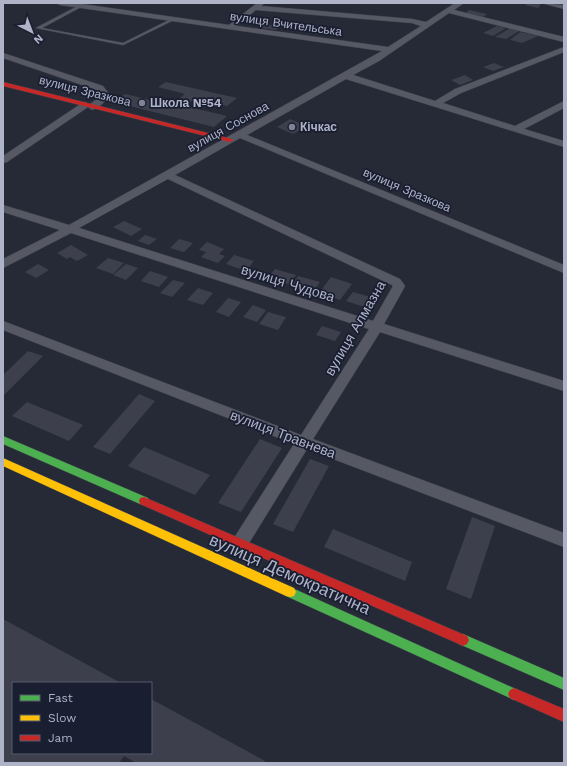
<svg xmlns="http://www.w3.org/2000/svg" width="567" height="766" font-family="'Work Sans',sans-serif">
	<style>
		.building { fill: #3d404c }
		.lines { fill: none; stroke-linecap: round; stroke-linejoin: round }
		.lane-casing { stroke: #42454f; stroke-width: 1 }
		.street-casing { stroke: #42454f; stroke-width: 1 }
		.fast-casing { stroke: #42454f; stroke-width: 1 }
		.slow-casing { stroke: #42454f; stroke-width: 1 }
		.jam-casing { stroke: #42454f; stroke-width: 1 }
		.lane { fill: #565864; fill-rule: evenodd }
		.street { fill: #565864; fill-rule: evenodd }
		.fast { fill: #4caf50; fill-rule: evenodd }
		.slow { fill: #ffc107; fill-rule: evenodd }
		.jam { fill: #c62828; fill-rule: evenodd }
		.poi-dot { fill: #7e8395; stroke: #191e31; stroke-width: 1.5 }
		.labels { text-anchor: middle; dominant-baseline: central; stroke-width: 3.5; stroke-linejoin: round; paint-order: stroke }
		.far-street-label { font-size: 12px; fill: #aeb3c8; stroke: #191e31 }
		.far-poi-label { font-size: 12px; font-weight: bold; fill: #aeb3c8; stroke: #191e31; text-anchor: start }
		.street-label { font-size: 14px; fill: #aeb3c8; stroke: #191e31 }
		.near-street-label { font-size: 17px; fill: #aeb3c8; stroke: #191e31 }
	</style>
	<rect width="100%" height="100%" fill="#252a36"/>
	<path class="building" d="M528,3H535L541,4L538,8L525,5Z
		M469,10L487,14L483,17L466,13Z
		M265,24L280,26L276,30L261,28Z
		M497,26L506,28L493,36L483,33Z
		M510,28L519,31L506,39L495,37Z
		M520,32L538,36L522,43L510,40Z
		M494,63L504,67L493,71L483,67Z
		M465,75L473,80L460,85L451,80Z
		M166,82L237,98L227,106L195,98L185,106L227,116L214,127L113,102L125,94L171,105L185,94L158,87Z
		M290,119L307,126L293,134L277,127Z
		M124,221L142,229L131,236L113,227Z
		M145,235L157,239L149,245L138,241Z
		M179,239L193,243L184,252L170,248Z
		M207,242L224,249L219,254L225,256L218,263L201,257L206,252L199,250Z
		M71,245L88,255L77,261L70,257L67,259L57,253Z
		M234,255L254,261L246,271L226,264Z
		M108,258L124,263L113,274L96,268Z
		M38,264L49,270L36,278L25,272Z
		M126,264L138,268L126,280L113,275Z
		M275,269L296,275L289,284L267,278Z
		M150,271L168,277L159,287L141,281Z
		M298,276L320,282L314,291L292,285Z
		M331,277L352,284L340,300L319,293Z
		M173,280L185,283L172,297L160,293Z
		M198,288L213,293L203,305L187,300Z
		M353,292L374,298L368,308L346,301Z
		M228,298L241,302L229,317L216,312Z
		M253,305L266,310L257,322L243,317Z
		M268,312L286,317L278,330L259,324Z
		M322,326L341,332L335,341L316,335Z
		M28,351L43,356L3,396V375Z
		M139,394L155,401L110,454L93,447Z
		M27,402L83,425L69,441L12,416Z
		M260,439L282,448L241,512L218,503Z
		M144,447L210,475L195,495L128,466Z
		M310,459L329,466L293,532L273,524Z
		M472,517L495,526L471,599L446,589Z
		M333,529L412,562L405,581L324,547Z
		M3,619L121,683H13V753H151V699L265,761L264,763H136L124,756L119,763H3Z"/>
	<g class="lines">
		<defs>
			<path id="lane" d="M80,5L81,7L42,28L123,43L173,18L176,19L123,45L36,28Z"/>
			<path id="street" d="M56,3H75L229,25L257,3H265L261,6L412,19L426,22L455,3H464L454,10L564,37V42L449,13L379,61L353,75L435,101L455,89L564,47V52L461,93L443,103L515,126L564,101V108L524,129L564,141V147L346,79L247,135L564,265V273L240,138L175,175L400,279L405,286L384,324L564,381V391L380,332L313,439L564,533V547L307,449L246,548L240,550L234,548L232,543L234,538L294,444L3,330V321L301,435L369,329L71,233L3,268V259L60,230L3,212V205L69,225L382,51L60,5ZM256,10L412,23L421,26L388,47L237,26ZM168,179L392,285L393,286L373,321L79,228Z
				M543,3L564,5V9L545,4Z
				M3,53L103,86L110,95C106,101 99,108 92,110L88,107L7,162L3,163V156L82,103L85,102L89,105L102,95L97,90L3,58Z"/>
			<path id="fast" d="M3,436L148,498L149,501L148,504L144,505L140,504L3,444Z
				M290,587L518,690L520,694L518,698L514,700L510,698L286,596L284,592L286,588Z
				M463,634L564,678V690L459,644L457,640L459,636Z"/>
			<path id="slow" d="M3,458L294,588L296,592L294,596L290,597L286,596L3,466Z"/>
			<path id="jam" d="M3,82L232,139L233,140L230,142L3,86Z
				M144,497L467,636L469,640L467,644L463,646L459,644L140,504L139,501L140,498Z
				M514,688L564,709V722L510,698L508,694L510,690Z"/>
		</defs>
		<use href="#lane" class="lane-casing"/>
		<use href="#street" class="street-casing"/>
		<use href="#fast" class="fast-casing"/>
		<use href="#slow" class="slow-casing"/>
		<use href="#jam" class="jam-casing"/>
		<use href="#lane" class="lane"/>
		<use href="#street" class="street"/>
		<use href="#fast" class="fast"/>
		<use href="#slow" class="slow"/>
		<use href="#jam" class="jam"/>
	</g>
	<g class="poi-dot">
		<circle cx="142" cy="103" r="4"/>
		<circle cx="292" cy="127" r="4"/>
	</g>
	<g class="labels">
		<g class="far-street-label">
			<text transform="translate(286 24) rotate(8)">вулиця Вчительська</text>
			<text transform="translate(85 91) rotate(14)">вулиця Зразкова</text>
			<text transform="translate(228 127) rotate(-29)">вулиця Соснова</text>
			<text transform="translate(407 190) rotate(23)">вулиця Зразкова</text>
		</g>
		<g class="far-poi-label">
			<text x="150" y="103">Школа №54</text>
			<text x="300" y="127">Кічкас</text>
		</g>
		<g class="street-label">
			<text transform="translate(288 283) rotate(17)">вулиця Чудова</text>
			<text transform="translate(355 328) rotate(-60)">вулиця Алмазна</text>
			<text transform="translate(283 434) rotate(21)">вулиця Травнева</text>
		</g>
		<g class="near-street-label">
			<text transform="translate(290 574) rotate(24)">вулиця Демократична</text>
		</g>
	</g>
	<rect width="567" height="766" fill="none" stroke="#aeb3c8" stroke-width="8"/>
	<rect x="12" y="682" width="140" height="72" fill="#191e31" stroke="#555a6d"/>
	<rect x="20" y="695" width="20" height="6" fill="#4caf50" stroke="#555a6d"/>
	<text x="48" y="702" font-size="12" fill="#aeb3c8">Fast</text>
	<rect x="20" y="715" width="20" height="6" fill="#ffc107" stroke="#555a6d"/>
	<text x="48" y="722" font-size="12" fill="#aeb3c8">Slow</text>
	<rect x="20" y="735" width="20" height="6" fill="#c62828" stroke="#555a6d"/>
	<text x="48" y="742" font-size="12" fill="#aeb3c8">Jam</text>
	<g transform="translate(32 32) rotate(138)" stroke="#191e31" stroke-width="3" paint-order="stroke">
	<path d="M0-3L7 15L0 10L-7 15Z" fill="#aeb3c8"/>
	<text y="-6" font-size="11" font-weight="bold" text-anchor="middle" fill="#aeb3c8">N</text>
	</g>
</svg>
